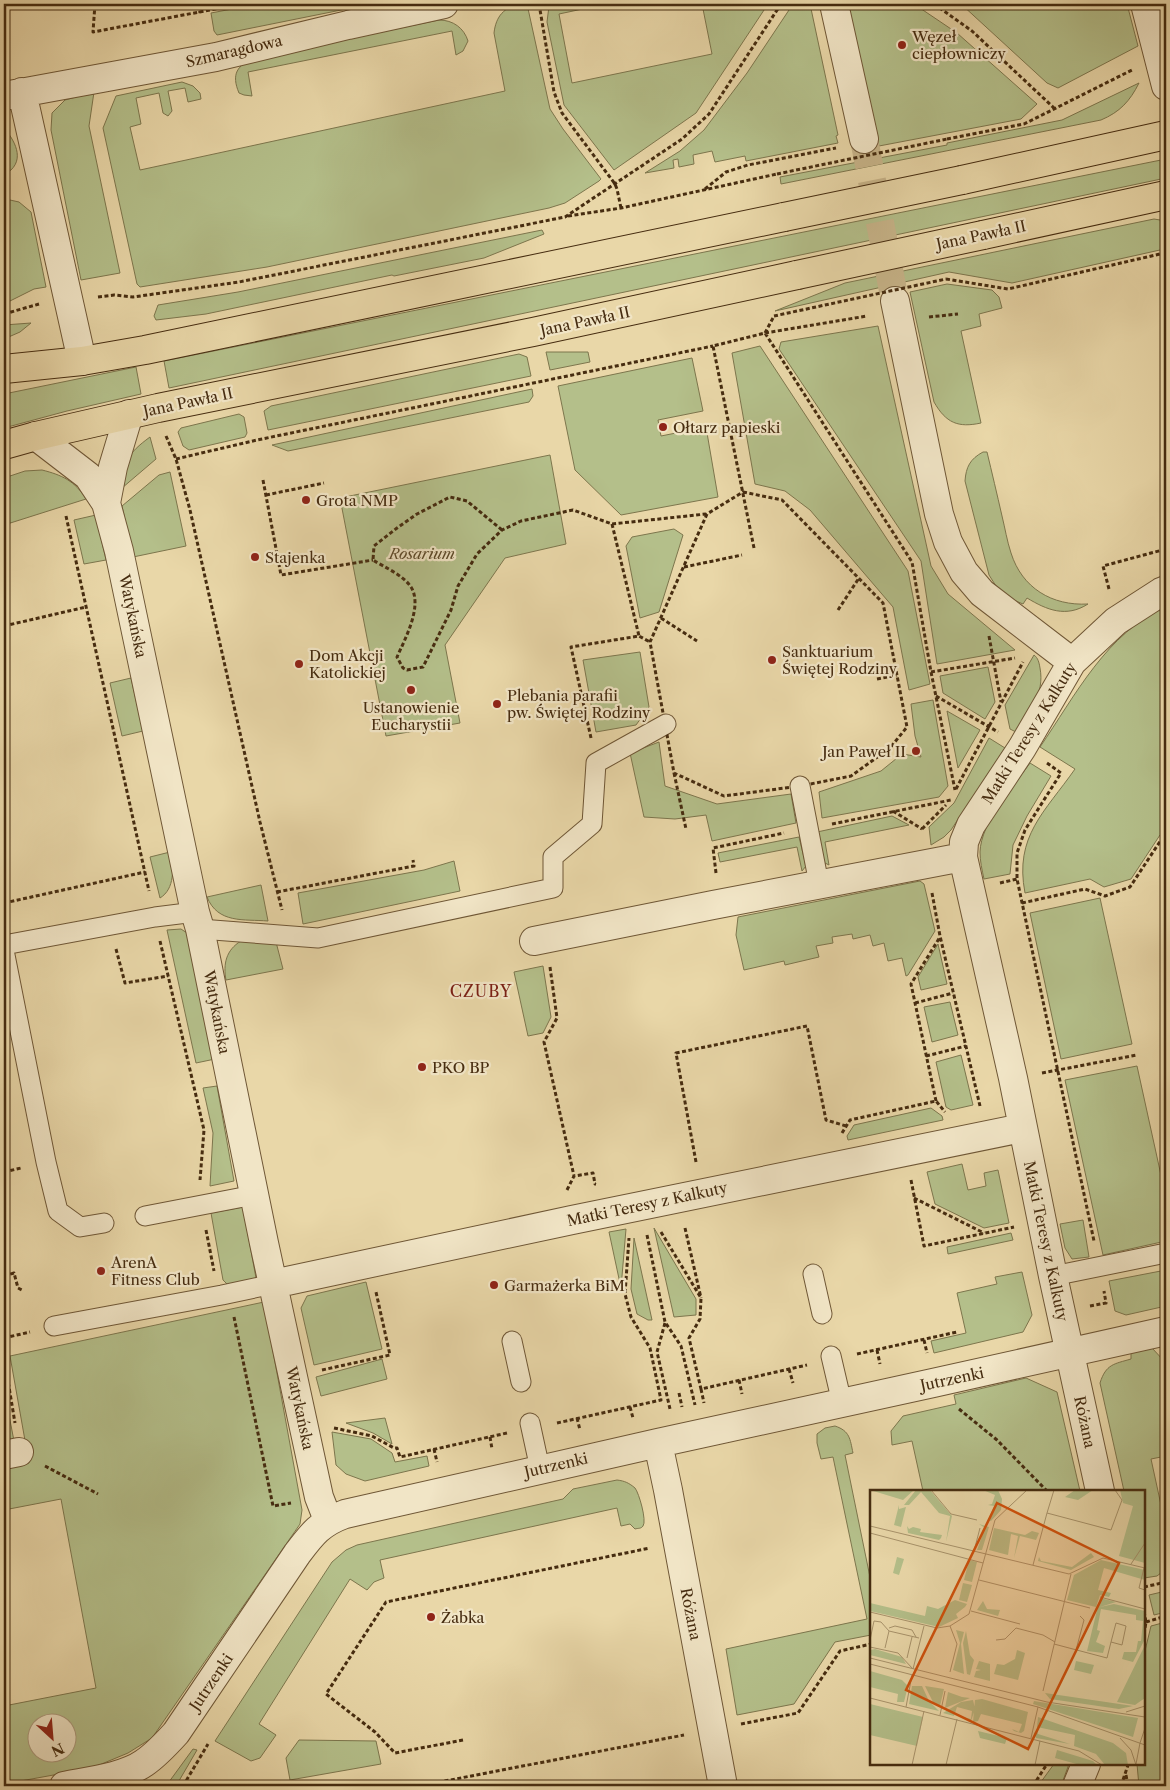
<svg xmlns="http://www.w3.org/2000/svg" width="1170" height="1790" font-family="'Libre Caslon Text',serif">
	<style>
		.green { fill: #b4bf8a; stroke: #7d764d; fill-rule: evenodd }
		.lines { fill: none; stroke-linecap: round; stroke-linejoin: round }
		.minor-tunnel { stroke: #c8b58a; stroke-width: 28; stroke-dasharray: 28 14; stroke-linecap: butt }
		.service-casing { stroke: #6f5736; stroke-width: 21 }
		.pedestrian-casing { stroke: #6f5736; stroke-width: 30 }
		.minor-casing { stroke: #6f5736; stroke-width: 30 }
		.primary-casing { stroke: #462c10; stroke-width: 30 }
		.path { stroke: #462c10; stroke-width: 3; stroke-dasharray: 4 2.5; stroke-linecap: butt }
		.service { stroke: #f1e5c6; stroke-width: 19 }
		.pedestrian { stroke: #f1e5c6; stroke-width: 28 }
		.minor { stroke: #f1e5c6; stroke-width: 28 }
		.primary { stroke: #e9d7a8; stroke-width: 28 }
		.primary-bridge-casing { stroke: #462c10; stroke-width: 30; stroke-linecap: butt }
		.path-bridge { stroke: #462c10; stroke-width: 3; stroke-dasharray: 4 2.5; stroke-linecap: butt }
		.primary-bridge { stroke: #e9d7a8; stroke-width: 28 }
		.poi-dot { fill: #8f2418; stroke: #f1e5c6; stroke-width: 2 }
		.labels { text-anchor: middle; dominant-baseline: central; stroke-width: 4.5; stroke-linejoin: round; paint-order: stroke }
		.poi-label { font-size: 15px; fill: #462c10; stroke: #f1e5c6; text-anchor: start }
		.street-label { font-size: 15px; fill: #462c10; stroke: #f1e5c6 }
		.park-label { font-size: 15px; font-style: italic; fill: #5c4928; stroke: #f1e5c6 }
		.neighbourhood-label { font-size: 16px; letter-spacing: 1px; fill: #7a1f14; stroke: #f1e5c6 }
		.inset-road { fill: none; stroke: #a8936b; stroke-width: 1 }
		.view { fill: #d0520d; fill-opacity: 0.15; stroke: #d0520d; stroke-width: 2.5 }
		.inset-edge { fill: none; stroke: #462c10; stroke-width: 2.5 }
	</style>
	<rect width="100%" height="100%" fill="#e9d7a8"/>
	<filter id="stains"><feTurbulence type="fractalNoise" baseFrequency=".004" numOctaves="4"/><feColorMatrix values="0 0 0 0 .2 0 0 0 0 .09 0 0 0 0 .02 0 0 0 .5 -.17"/></filter>
	<radialGradient id="worn" r=".72"><stop offset=".6" stop-color="#630" stop-opacity="0"/><stop offset="1" stop-color="#630" stop-opacity=".3"/></radialGradient>
	<path class="green" d="M258,4H371L217,35L214,31L211,13Z
		M521,4H527L550,109L563,129L601,179L599,181L565,203L549,208L267,267L140,287L137,284L103,128L116,96L182,82L193,86L200,93L201,99L188,102L185,88L168,91L172,111L168,116L163,113L159,93L136,98L141,124L130,127L140,170L505,91L494,33C496,16 504,7 521,4Z
		M562,4H606L559,14L572,83L712,54L702,4H768L696,113L614,170L564,105L547,22L549,6Z
		M793,4H810L838,135L836,136L838,143L746,161L745,156L715,162L712,151L693,155L694,164L679,167L678,159L673,160L674,168L645,173L680,151L704,130L747,73Z
		M847,4H914L957,33L1037,104L1021,119L879,146Z
		M961,4H1127L1138,46L1058,88L1047,83Z
		M439,20C453,20 464,28 468,41L463,51L456,55L452,31L248,72L252,96L244,95L239,93C231,74 237,65 255,58Z
		M1139,83C1130,101 1120,112 1101,120L781,184L780,177L947,145V143L1062,120Z
		M94,92L89,126L120,273L81,280L51,130L52,113L65,100Z
		M4,128C17,143 26,163 4,175Z
		M1166,159V178L169,388L164,361Z
		M10,200L19,202L31,212L46,287L34,289L4,304V201Z
		M1154,219L1166,221V251L1160,250L1012,283L949,272L775,311L845,283Z
		M542,230L544,234L484,258L394,276L392,275L206,314L156,320L154,316L158,305L238,292Z
		M947,284L992,290L999,297L1002,308L979,314L981,326L961,331L981,423C958,428 946,423 934,402L910,292Z
		M31,323L20,332L4,339V325Z
		M878,326L931,566L948,594L1015,650L937,664L921,561L779,349L781,342Z
		M760,346L908,571L930,684L909,690L893,607L810,510L785,491L755,484L732,353Z
		M546,352H588L590,362L550,370Z
		M519,354L527,357L531,376L268,430L264,411L271,406Z
		M692,358L703,411L658,420L661,436L706,427L718,497L621,515L575,470L558,386Z
		M136,367L141,394L67,411L4,428V394Z
		M532,389L533,396L529,402L288,451L272,445Z
		M239,414L244,417L247,433L245,437L189,450L183,446L178,432L181,428Z
		M150,437L156,459L122,488C124,461 127,454 150,437Z
		M983,452H987C992,473 997,494 1002,516C1005,528 1007,541 1011,553C1022,588 1052,606 1088,604C1066,618 1047,610 1027,598L1023,604L1009,598L996,586L989,575L965,481C966,467 970,459 983,452Z
		M550,455L566,544L505,558L445,645L460,723L386,736L340,498Z
		M42,470C62,475 75,481 86,499L4,525V478L25,471Z
		M170,472L186,546L133,557L122,506L159,475Z
		M96,515L106,560L84,564L74,520Z
		M674,529L683,535L659,612L640,618L626,546L632,537Z
		M1166,607V834L1160,835L1131,879L1104,887L1090,879L1025,893C1014,836 1045,812 1075,769L1040,747C1075,696 1107,632 1166,607Z
		M640,652L649,707L636,725L596,732L583,660Z
		M1034,655C1038,658 1039,662 1040,668C1045,694 1029,712 1016,732L1010,729L1005,705Z
		M988,667L995,702L985,719L943,693L940,676Z
		M131,678L143,731L122,736L110,683Z
		M933,700L948,786L939,797L822,818L819,792L881,771L902,754L921,757L915,736L911,704Z
		M947,711L980,730L958,768Z
		M989,738L1005,748L951,830L944,837L931,845L929,827L954,803Z
		M659,742L665,786L717,804L791,794L796,823L712,841L706,815L675,819L644,817L630,753Z
		M1030,763L1051,776L1027,816L1013,845L1010,874L984,879C982,870 980,861 980,852C981,822 1013,787 1030,763Z
		M892,816L909,825L825,842L829,865L823,862L817,832Z
		M799,837L806,866L802,871L797,847L720,862L718,853Z
		M170,852C174,867 175,889 160,898L150,857Z
		M454,861L460,891L303,924L298,893L424,870Z
		M920,881L924,884L935,931L908,975L906,976L902,958L888,961L884,943L873,946L870,935L853,939L852,934L832,937L833,943L816,946L819,957L785,965L784,961L744,970L736,935L738,917Z
		M261,885L268,921C244,919 218,924 207,897Z
		M1100,898L1132,1044L1061,1059L1030,913Z
		M181,929L187,933L215,1059L196,1063L167,930Z
		M241,941L276,942L283,969L226,980C223,964 226,950 241,941Z
		M938,944L947,984L921,990L918,977Z
		M543,966L551,1017L543,1033L528,1036L514,972Z
		M950,1002L958,1035L932,1042L924,1007Z
		M961,1055L973,1105L951,1110L946,1107L936,1062Z
		M1137,1066L1166,1198V1241L1103,1255L1065,1080Z
		M217,1086L234,1181L210,1186L213,1133L203,1088Z
		M931,1108L942,1116L943,1120L848,1140L847,1136L854,1125Z
		M962,1164L968,1190L986,1186L984,1173L998,1170L1009,1223L984,1228L935,1204L927,1172Z
		M243,1207L256,1278L251,1282L229,1286L223,1280L211,1213Z
		M1083,1220L1089,1257L1072,1259L1065,1248L1060,1224Z
		M654,1228L696,1299V1315L674,1317Z
		M626,1229L621,1288L609,1232Z
		M1011,1233L1013,1240L948,1254L947,1247Z
		M634,1238L652,1320H648L637,1314L631,1289Z
		M1166,1270V1306L1126,1315L1115,1311L1109,1281Z
		M1022,1272L1032,1315L1023,1332L934,1353L931,1341L966,1333L957,1293L997,1284L995,1277Z
		M366,1282L382,1349L314,1365L301,1308L307,1296Z
		M264,1302L302,1510L300,1524L152,1738L128,1753L92,1768L4,1784V1706L96,1688L61,1499L4,1510V1469L29,1463L10,1356ZM38,1722H68V1752H38Z
		M1152,1348L1165,1362L1166,1369V1456L1151,1459L1166,1528V1569L1157,1576L1144,1578V1491H1124L1100,1383C1106,1364 1114,1364 1131,1359V1351Z
		M382,1359L387,1379L321,1396L316,1377Z
		M1026,1378L1057,1392L1080,1491H923L912,1441L892,1445L891,1431L903,1416L956,1404L954,1395Z
		M4,1389L14,1441L4,1443Z
		M385,1418L392,1444L373,1433L346,1423Z
		M835,1426C850,1431 850,1439 853,1453L845,1455L871,1582V1635L835,1642L794,1704L737,1715L726,1649L867,1619L833,1457L821,1459L817,1443V1434L825,1428Z
		M332,1432L371,1439L392,1453L395,1462L427,1456L429,1466L365,1481L346,1474L336,1465Z
		M617,1480C625,1481 629,1483 635,1488C639,1493 647,1521 643,1526C641,1529 638,1528 635,1529L630,1524L621,1526L617,1508L380,1560L384,1578L374,1582L367,1590L350,1579L259,1724L276,1735L260,1758L251,1761L215,1741L332,1562L346,1550L357,1545L563,1499L573,1489Z
		M1166,1591V1612L1154,1615L1149,1595Z
		M1166,1622V1786H1139L1137,1764H1144V1655L1151,1626Z
		M299,1740L376,1741L381,1764L290,1780L286,1758Z
		M193,1749L197,1750L176,1786H166Z
		M1054,1764H1069L1061,1786H1038Z"/>
	<g class="lines">
		<path class="minor-tunnel" d="M864,139L895,301"/>
		<defs>
			<path id="service" d="M800,786L819,884
				M200,929L318,938L553,888V857L592,824L596,763L666,724
				M4,945L155,917L195,912
				M4,950L46,1162L58,1211L80,1227L104,1223
				M145,1216L254,1195
				M813,1274L822,1314
				M1053,1276L1166,1253
				M54,1326L222,1295L273,1284
				M512,1341L521,1382
				M831,1356L842,1403
				M530,1423L540,1469"/>
			<path id="pedestrian" d="M4,1455L19,1452"/>
			<path id="minor" d="M834,4L864,139
				M1145,4L1166,86
				M22,92L82,361
				M4,96L216,57L348,25L444,4
				M895,301L939,514L948,542L964,572L982,593L1072,662
				M36,436L88,476L106,503L113,467L129,414
				M106,503L119,551L195,912L200,929L264,1243L319,1497L328,1520
				M534,941L713,905L963,857
				M273,1284L572,1220L1022,1128
				M658,1443L668,1490L723,1786
				M1100,1491L1053,1276L1013,1078L963,857L964,842L971,825L1022,748L1072,662L1116,621L1161,592L1166,590
				M64,1786C89,1781 124,1777 144,1763C156,1755 166,1744 176,1733L297,1554C312,1534 320,1523 345,1514L658,1443L933,1383L1166,1331
				M1077,1786L1086,1764"/>
			<path id="primary" d="M962,180L1166,135
				M983,235L1166,195
				M4,369L82,361L145,350L784,217
				M4,445L36,436L158,408L533,332L797,275"/>
		</defs>
		<use href="#service" class="service-casing"/>
		<use href="#pedestrian" class="pedestrian-casing"/>
		<use href="#minor" class="minor-casing"/>
		<use href="#primary" class="primary-casing"/>
		<path class="path" d="M95,4L93,32L242,4
			M199,4L200,13
			M539,4L554,92L562,113L615,184L617,189L621,208
			M934,4L972,31L1054,108
			M947,139L1024,124L1132,70
			M705,189L726,172L748,165L836,148
			M568,216L621,208L777,174
			M946,279L1008,289L1160,254L1166,255
			M98,297L114,295L133,297L239,282L565,217L682,139L709,114L781,4
			M4,314L39,304
			M929,317L958,314
			M765,333L867,316
			M765,333L774,316
			M166,436L176,459L190,510L260,822L282,910
			M176,459L257,440L713,346
			M263,480L281,575L373,560
			M743,492L782,500L883,603L907,727L890,748L851,776L800,786L724,796L674,773L650,642L707,514Z
			M266,495L324,483
			M66,516L149,891
			M612,524L639,636
			M502,530L467,501L450,497L417,514L397,528L374,546L373,560C384,567 403,575 411,587C423,606 405,639 397,657L403,668L407,670L423,667L451,610L458,586L477,554L502,530L521,521L573,510L612,524L706,514
			M754,548L713,346L765,333L912,562L931,672L955,790
			M684,567L742,555
			M1109,589L1103,566L1166,549
			M838,610L859,578
			M661,618L697,641
			M4,626L86,607
			M989,636L1001,702
			M931,672L1015,658
			M877,679L897,675
			M936,696L998,732
			M591,738L571,647L639,636L650,642
			M1047,763L1061,773L1025,830L1017,853V879L1094,1241
			M674,773L686,829
			M956,789L1023,662
			M893,811L922,829
			M832,824L951,800
			M922,829L946,805
			M716,873L713,848L784,833
			M1000,883L1017,879
			M277,892L414,866L413,860
			M932,893L940,936L980,1106
			M4,903L145,872
			M1022,903L1085,889L1105,896L1130,887L1161,840L1166,838
			M160,941L204,1130L200,1180
			M116,949L125,983L168,976
			M550,967L557,1018L544,1042L574,1176
			M915,1003L953,993
			M926,1056L966,1046
			M1042,1073L1137,1055
			M936,1101L911,984L940,937
			M842,1133L850,1120L936,1101L945,1112
			M696,1162L676,1053L807,1026L826,1120L846,1126
			M4,1172L21,1168
			M911,1180L924,1246L1014,1227
			M567,1190L574,1176L593,1173L595,1184H596
			M914,1198L984,1233
			M685,1228L701,1298
			M206,1230L214,1271
			M661,1232L701,1298L700,1319L689,1338L701,1389L807,1365
			M647,1235L665,1322L681,1346L695,1405
			M4,1276L14,1273L18,1288L22,1290
			M1090,1306L1106,1303L1104,1291
			M234,1317L273,1506L291,1503
			M665,1323L657,1352L670,1409
			M4,1338L30,1332
			M924,1340L927,1353
			M877,1350L880,1364
			M857,1354L957,1332
			M4,1357L15,1423
			M789,1369L793,1383
			M322,1370L390,1355L376,1292
			M739,1380L742,1394
			M701,1389L704,1403
			M679,1393L682,1407
			M630,1407L633,1418
			M959,1409L997,1440L1047,1491
			M577,1418L580,1430
			M557,1423L661,1400L650,1348L631,1317L625,1294L629,1238
			M334,1428L372,1436L394,1448H397L400,1457L507,1433
			M490,1437L492,1449
			M434,1449L437,1462
			M45,1466L98,1494
			M1144,1587L1166,1582
			M1144,1611L1146,1622L1144,1634
			M1146,1622L1166,1616
			M741,1724L798,1713L840,1651L871,1644
			M463,1740L395,1753L375,1732L326,1694L386,1602L650,1548
			M1126,1775L1128,1786
			M183,1786L208,1744
			M419,1786L684,1735
			M1033,1786L1047,1764
			M1121,1786L1128,1765L1126,1764"/>
		<use href="#service" class="service"/>
		<use href="#pedestrian" class="pedestrian"/>
		<use href="#minor" class="minor"/>
		<use href="#primary" class="primary"/>
		<defs>
			<path id="primary-bridge" d="M784,217L962,180
				M797,275L983,235"/>
		</defs>
		<use href="#primary-bridge" class="primary-bridge-casing"/>
		<path class="path-bridge" d="M777,174L947,139
			M774,316L946,279"/>
		<use href="#primary-bridge" class="primary-bridge"/>
	</g>
	<g class="poi-dot">
		<circle cx="902" cy="45" r="5"/>
		<circle cx="663" cy="427" r="5"/>
		<circle cx="306" cy="500" r="5"/>
		<circle cx="255" cy="557" r="5"/>
		<circle cx="772" cy="660" r="5"/>
		<circle cx="299" cy="664" r="5"/>
		<circle cx="411" cy="690" r="5"/>
		<circle cx="497" cy="704" r="5"/>
		<circle cx="916" cy="751" r="5"/>
		<circle cx="422" cy="1067" r="5"/>
		<circle cx="101" cy="1271" r="5"/>
		<circle cx="494" cy="1285" r="5"/>
		<circle cx="431" cy="1617" r="5"/>
	</g>
	<g class="labels">
		<g class="poi-label">
			<text x="912" y="36">Węzeł<tspan x="912" dy="17">ciepłowniczy</tspan></text>
			<text x="673" y="427">Ołtarz papieski</text>
			<text x="316" y="500">Grota NMP</text>
			<text x="265" y="557">Stajenka</text>
			<text x="782" y="651">Sanktuarium<tspan x="782" dy="17">Świętej Rodziny</tspan></text>
			<text x="309" y="655">Dom Akcji<tspan x="309" dy="17">Katolickiej</tspan></text>
			<text x="507" y="695">Plebania parafii<tspan x="507" dy="17">pw. Świętej Rodziny</tspan></text>
			<text x="411" y="707" text-anchor="middle">Ustanowienie<tspan x="411" dy="17">Eucharystii</tspan></text>
			<text x="906" y="751" text-anchor="end">Jan Paweł II</text>
			<text x="432" y="1067">PKO BP</text>
			<text x="111" y="1262">ArenA<tspan x="111" dy="17">Fitness Club</tspan></text>
			<text x="504" y="1285">Garmażerka BiM</text>
			<text x="441" y="1617">Żabka</text>
		</g>
		<g class="street-label">
			<text transform="translate(234 51) rotate(-13)">Szmaragdowa</text>
			<text transform="translate(981 235) rotate(-12)">Jana Pawła II</text>
			<text transform="translate(585 321) rotate(-12)">Jana Pawła II</text>
			<text transform="translate(188 402) rotate(-12)">Jana Pawła II</text>
			<text transform="translate(133 616) rotate(78)">Watykańska</text>
			<text transform="translate(1029 733) rotate(-58)">Matki Teresy z Kalkuty</text>
			<text transform="translate(217 1012) rotate(79)">Watykańska</text>
			<text transform="translate(647 1204) rotate(-12)">Matki Teresy z Kalkuty</text>
			<text transform="translate(1046 1241) rotate(78)">Matki Teresy z Kalkuty</text>
			<text transform="translate(952 1379) rotate(-12)">Jutrzenki</text>
			<text transform="translate(300 1408) rotate(78)">Watykańska</text>
			<text transform="translate(1085 1422) rotate(78)">Różana</text>
			<text transform="translate(556 1465) rotate(-13)">Jutrzenki</text>
			<text transform="translate(691 1614) rotate(79)">Różana</text>
			<text transform="translate(211 1682) rotate(-56)">Jutrzenki</text>
		</g>
		<g class="park-label">
			<text x="422" y="553">Rosarium</text>
		</g>
		<g class="neighbourhood-label">
			<text x="481" y="991">CZUBY</text>
		</g>
	</g>
	<g transform="translate(870 1490)">
		<rect width="275" height="275" fill="#e9d7a8"/>
		<path d="M0,0H44L33,10ZM46,0H60L82,26L76,52L80,26L69,23L51,2L39,15H34ZM113,0H128L132,9L131,20L121,31L118,30L124,16L118,15L122,14L125,5ZM205,0H223L208,10L195,7ZM250,0H275V73L249,66L263,16L253,13ZM29,15V19L36,17L31,37L24,35ZM109,34L119,37L112,60H107L115,38ZM37,36L39,39L43,37L51,39L50,42L72,45L71,48L69,50L38,43ZM124,38L155,45L162,41L169,43L166,50L150,46L144,68L148,46L141,44L138,65L119,60ZM221,63L224,67L201,80L168,71L169,67L171,71L202,77ZM27,67L34,69L29,85L23,83ZM99,70L107,72L102,92L94,90ZM231,70L275,80V90L234,78L228,100L241,103L239,107L230,105L226,117L197,110L204,85ZM93,93L102,95L97,112L89,110ZM230,108L246,112L230,117L244,114L275,121V149L263,172L252,169L254,162H266L268,151H271L273,131L266,130V125L231,119L227,140L230,141L226,152L235,156L233,163L217,161ZM85,110L97,114L95,117L86,124L88,128L69,137L0,121V113L55,126L57,116L68,119ZM113,111L117,119L130,120L128,126L107,120ZM86,140L94,142L91,154L94,184L83,180L90,153ZM96,141L100,165L104,170L100,185L97,184L93,153ZM275,155V208L265,215L247,212ZM5,159L32,167L36,174L0,165V160ZM147,160L155,163L148,190L124,184L127,174L134,175L145,169ZM109,171L120,174V191L104,187L106,181L111,180L106,179ZM206,171L224,175L221,184L204,180ZM0,181L32,190L38,196L34,212H27L28,204L0,197ZM42,196H52L59,211L69,221L39,214ZM55,196L74,199L70,216L63,212ZM78,202L92,207L100,208L75,218ZM175,203L263,216L249,219L180,209ZM112,209L158,222L154,241L151,243L144,241L142,239L149,242L152,234L111,224L108,231L103,232L105,210ZM103,210L105,219L101,231L89,226L101,229L102,221L87,217L84,226L73,223L91,212ZM164,211L268,228L263,247L163,214ZM0,214L53,227L47,256L0,245ZM168,227L243,253L256,263L258,275H235L226,264L204,256L205,245L167,237ZM108,241L137,248L135,254L110,248ZM167,241L168,244L200,254L166,248L164,243ZM187,260L223,271L227,275H210L185,268Z" fill="#b4bf8a"/>
		<path class="inset-road" d="M61,0L81,24L107,30M184,0L177,23L241,40L252,10L245,0M0,36L199,84L233,68L275,78M0,43L113,73M104,61L110,38M261,74L275,53M163,75L177,23M274,78L269,98L275,100M109,90L220,118M230,107L275,119M101,121L150,134M0,122L67,138L80,136L99,124L125,30L157,0M80,136L87,154L80,182M19,138L25,136L42,140L46,147M19,141L49,148M0,150L4,131L11,132L19,141L15,158M126,150L135,149L146,138L173,145L185,152M184,154L237,168L241,152L246,133L256,136L252,155L241,152M0,157L28,163L43,179M206,160L214,130L210,126M0,168L177,212L275,227M37,168L42,147M0,174L168,217L275,255M43,179L54,136M173,201L201,84M0,208L209,261L232,275M36,217L42,185M256,222L275,216M70,225L75,201M161,248L168,217M250,248L261,260L266,275M270,253L275,238M266,274L270,253M42,275L54,221M76,275L87,229M165,275L170,251"/>
		<path class="view" d="M127,13L249,73L158,259L36,200Z"/>
		<rect width="275" height="275" class="inset-edge"/>
	</g>
	<rect width="1170" height="1790" fill="none" stroke="#e9d7a8" stroke-width="20"/>
	<rect x="5" y="5" width="1160" height="1780" fill="none" stroke="#462c10" stroke-width="2.5"/>
	<rect x="10" y="10" width="1150" height="1770" fill="none" stroke="#462c10"/>
	<g transform="translate(52 1738) rotate(154)"><circle r="24" fill="#f1e5c6" stroke="#ad9b7d"/>
	<path d="M0-4L9 19L0 12L-9 19Z" fill="#8f2418"/>
	<text y="-8" font-size="14" font-weight="bold" text-anchor="middle" fill="#462c10">N</text>
	</g>
	<rect width="100%" height="100%" filter="url(#stains)"/>
	<rect width="100%" height="100%" fill="url(#worn)"/>
</svg>
